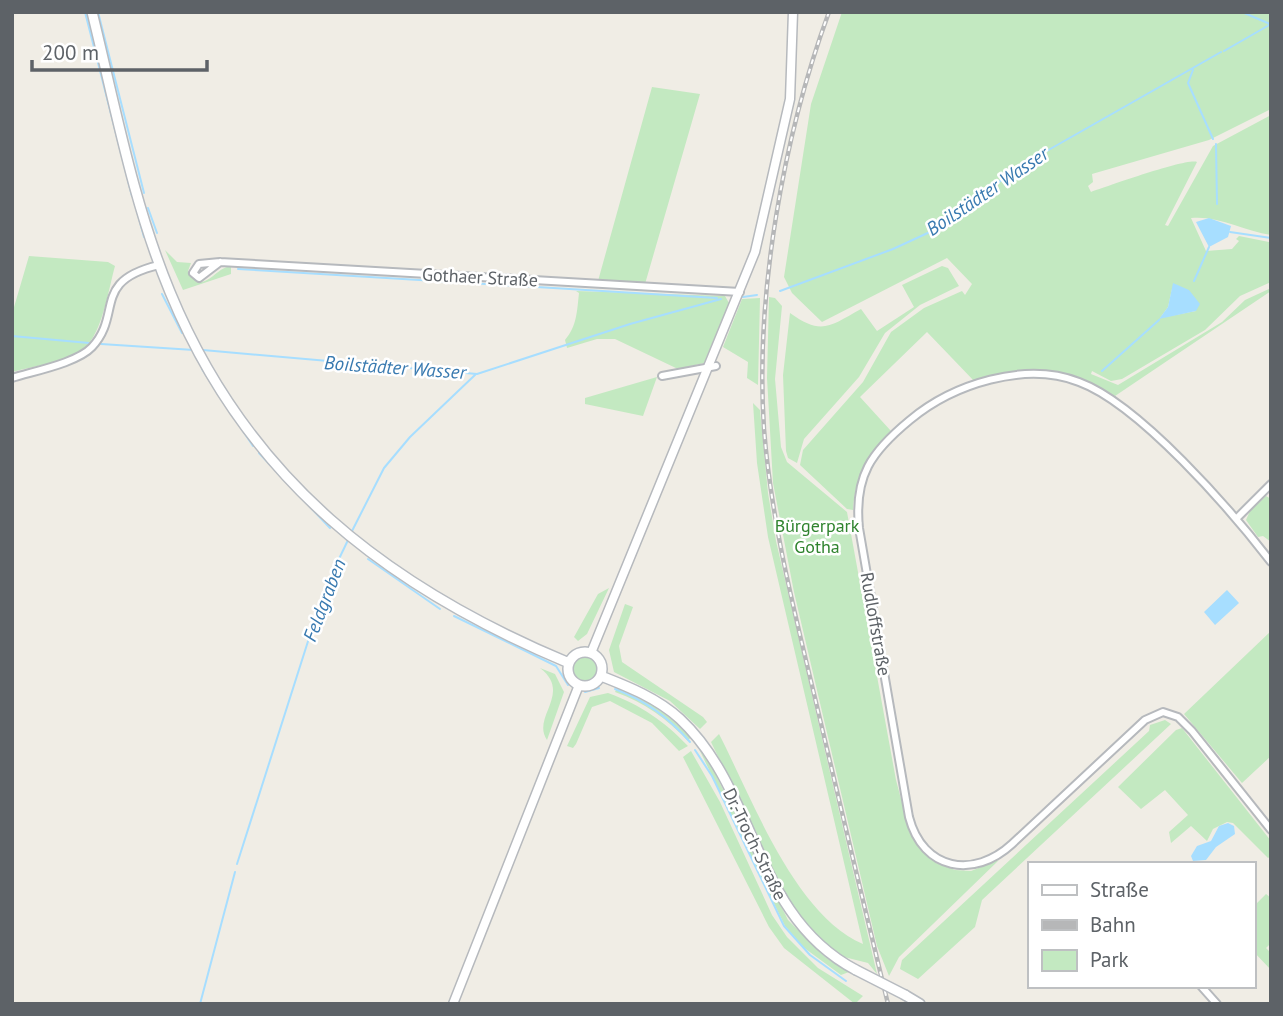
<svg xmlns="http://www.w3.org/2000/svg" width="1283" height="1016" font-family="'PT Sans',sans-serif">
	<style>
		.green { fill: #c3e9c1; fill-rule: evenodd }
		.water { fill: #a7deff }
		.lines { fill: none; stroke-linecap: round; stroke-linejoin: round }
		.stream { stroke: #a7deff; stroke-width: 2 }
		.minor-casing { stroke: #b6b9bd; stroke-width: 10 }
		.tertiary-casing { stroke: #b6b9bd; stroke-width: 11 }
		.secondary-casing { stroke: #b7bbc0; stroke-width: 12 }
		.minor { stroke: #fff; stroke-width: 6 }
		.tertiary { stroke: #fff; stroke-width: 8 }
		.secondary { stroke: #fff; stroke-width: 9 }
		.rail-casing { stroke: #b6b7b8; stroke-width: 4.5 }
		.rail { stroke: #fff; stroke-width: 2; stroke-dasharray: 5; stroke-linecap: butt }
		.secondary-bridge-casing { stroke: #b7bbc0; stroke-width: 12; stroke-linecap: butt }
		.secondary-bridge { stroke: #fff; stroke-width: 9 }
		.labels { text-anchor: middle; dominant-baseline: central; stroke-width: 5; stroke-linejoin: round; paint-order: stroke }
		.street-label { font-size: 18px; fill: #5d6267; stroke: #fff }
		.park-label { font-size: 18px; fill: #30842f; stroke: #fff }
		.water-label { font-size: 19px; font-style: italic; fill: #397ab0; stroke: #fff }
	</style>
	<rect width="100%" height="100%" fill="#f0ede5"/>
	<path class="green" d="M842,12H1271V109L1209,140L1092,174L1093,182L1088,186L1091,192C1109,186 1186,158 1197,162L1165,225L1168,226L1213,146L1271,115V235C1244,231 1218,215 1191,218L1206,251L1232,249L1239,241L1236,239L1239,236L1269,242L1271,282L1240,296L1205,330L1122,379L1111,381L1092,371L1091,374L1118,385L1222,322L1245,300L1271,288V291L1115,396C1062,365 1034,365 975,382L927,332L860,397L891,431C866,458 856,472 853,510L847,509L800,465L803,450L863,382L891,332L924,308L962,291L965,295L972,284L947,258L822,322L792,293L784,277L811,104ZM1172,289L1196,311L1160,318L1168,307Z
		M652,87L700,94L645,284L598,281Z
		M165,250L177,262L191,263L188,271L198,282C211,283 217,268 231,266V274L183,290Z
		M29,256L108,262L115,266C109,287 102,334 85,347C67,362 34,366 12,372V314Z
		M942,266L948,268L959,286L920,305L885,333L859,377L804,439L797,463L788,458L786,451L783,375L790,313C822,336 830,326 861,309L877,331L914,307L902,285Z
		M576,291L725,296L729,303L704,363L678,369L615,339H597L567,348L565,340C577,326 577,311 579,293Z
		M769,297L775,298L782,306L775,379L781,447L787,462L847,512L896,780L910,833L923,852L936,863L955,870L971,871L999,860L899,957L889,976L877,946L794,592L773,483L767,378Z
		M760,298L758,385L747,378L748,362L723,347L742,299Z
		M657,377L643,416L585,404V398Z
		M753,403L760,410L768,493L776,541L877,974L868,963L844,957L825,945L792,909L711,742L719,734C752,798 794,914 863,944L768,537L757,463Z
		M1266,496L1271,499V542L1263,536L1258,537L1246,520L1250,511Z
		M609,588L587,634L578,641L574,637L598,594Z
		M625,604L633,607L619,646L622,662L703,717L707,722L700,729L670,701L614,672L609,650Z
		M1271,631V756L1242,783L1184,714Z
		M573 669a12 12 0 1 1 24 0a12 12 0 1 1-24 0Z
		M540,668L555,674L564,692L547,740C531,717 573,693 540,668Z
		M617,688L659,708L691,737L688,741C666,718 645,703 615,692Z
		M608,693C641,705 664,721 688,746L679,751L652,723L610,701L592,707L576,744L573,748L567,746L590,697Z
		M1165,720L1171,724L982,900L975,927L918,979L900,969L902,960L1149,731L1150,725Z
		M1182,728L1271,841V856L1268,858L1233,823L1227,822L1213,829L1207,841L1191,826L1171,843L1169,832L1188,815L1165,790L1141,809L1118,787L1176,730Z
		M699,749L713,769L788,920L825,957L849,972L841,975L803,947L785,926Z
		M691,751L720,802L772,915L787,937L818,968L863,996L855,1004L784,948L769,927L683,757Z
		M1266,894L1271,898V943L1266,948L1271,953V970L1253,951V907Z"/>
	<path class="water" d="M1209,218L1231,226L1228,237L1209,247L1196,222Z
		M1173,283L1189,290L1200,304L1196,311L1159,319L1168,307Z
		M1227,590L1239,603L1215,625L1204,612Z
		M1228,823L1234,826L1235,834L1216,847L1206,860L1193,861L1191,856L1197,846L1211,841L1219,826Z"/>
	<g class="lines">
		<path class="stream" d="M85,12L132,196
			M98,12L144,193
			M1242,12L1270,24
			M1224,51L1271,24
			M1193,70L1188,83L1213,139
			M1216,144L1217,204
			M148,208L157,233
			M137,211L144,237
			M1230,232L1271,238
			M238,269L717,298
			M1194,281L1209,247
			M780,291L893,249L932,231L1022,165L1221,52
			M162,294L182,333
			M743,297L757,295
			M12,336L89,343
			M101,344L194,350
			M203,350L477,374L630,324L721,299
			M202,369L253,446
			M1102,371L1159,320
			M259,453L330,528
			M351,533L384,468L410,437L476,374
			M368,559L440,609
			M454,616L556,666L568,685
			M615,689C646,701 668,717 690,742
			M585,692L599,688
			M695,750L712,776L784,926L810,955L846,981
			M237,864L325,588L349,538
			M200,1004L235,872"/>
		<defs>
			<path id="minor" d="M220,262L199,278L193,273L199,264L220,262L740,292
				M662,376L716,366
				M12,378C34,371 77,363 92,347C123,314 91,281 159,265
				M1236,519L1271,484
				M1271,562C1231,510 1139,404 1079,382C1025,361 953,384 910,420C871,452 854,476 859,528L909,817C923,871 974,879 1012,844L1145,720L1163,712L1178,717L1192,731L1271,830
				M1201,986L1217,1004"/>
			<path id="tertiary" d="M591,653L755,252L790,99L793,12
				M453,1004L579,685"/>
			<path id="secondary" d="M92,12C115,105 133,203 170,292C247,479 387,587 569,663
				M568 669a17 17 0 1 1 34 0a17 17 0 1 1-34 0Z
				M601,676C629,687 657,698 680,719C758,792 753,916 856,970
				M905,995L920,1004"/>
		</defs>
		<use href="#minor" class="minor-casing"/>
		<use href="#tertiary" class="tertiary-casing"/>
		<use href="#secondary" class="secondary-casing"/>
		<use href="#minor" class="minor"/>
		<use href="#tertiary" class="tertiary"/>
		<use href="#secondary" class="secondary"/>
		<defs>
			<path id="rail" d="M829,12C783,137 755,296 764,429C771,519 793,606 814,694C838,797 863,901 888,1004"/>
		</defs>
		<use href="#rail" class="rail-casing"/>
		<use href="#rail" class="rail"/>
		<defs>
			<path id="secondary-bridge" d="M856,970L905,995"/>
		</defs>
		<use href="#secondary-bridge" class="secondary-bridge-casing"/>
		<use href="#secondary-bridge" class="secondary-bridge"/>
	</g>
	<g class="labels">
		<g class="street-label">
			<text transform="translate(480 277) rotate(3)">Gothaer Straße</text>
			<text transform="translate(876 624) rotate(80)">Rudloffstraße</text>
			<text transform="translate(755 844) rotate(64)">Dr.-Troch-Straße</text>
		</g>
		<g class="park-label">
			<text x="817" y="525">Bürgerpark<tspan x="817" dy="21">Gotha</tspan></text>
		</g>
		<g class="water-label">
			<text transform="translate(987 191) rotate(-34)">Boilstädter Wasser</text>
			<text transform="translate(395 367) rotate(4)">Boilstädter Wasser</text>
			<text transform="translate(324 600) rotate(-69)">Feldgraben</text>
		</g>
	</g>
	<rect width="1283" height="1016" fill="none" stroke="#5d6267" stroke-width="28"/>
	<rect x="1028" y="862" width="228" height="126" fill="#ffffff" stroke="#bec0c2" stroke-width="2"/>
	<rect x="1042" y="885" width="35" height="10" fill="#ffffff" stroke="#bec0c2" stroke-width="2"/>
	<text x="1090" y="897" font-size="21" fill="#5d6267">Straße</text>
	<rect x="1042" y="920" width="35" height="10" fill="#b6b7b8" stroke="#bec0c2" stroke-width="2"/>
	<text x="1090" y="932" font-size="21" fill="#5d6267">Bahn</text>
	<rect x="1042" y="950" width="35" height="21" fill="#c3e9c1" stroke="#bec0c2" stroke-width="2"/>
	<text x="1090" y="967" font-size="21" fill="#5d6267">Park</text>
	<path d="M32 60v10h175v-10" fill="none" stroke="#5d6267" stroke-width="3.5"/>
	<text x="42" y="60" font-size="21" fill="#5d6267" stroke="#ffffff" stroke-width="5" paint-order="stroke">200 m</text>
</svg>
